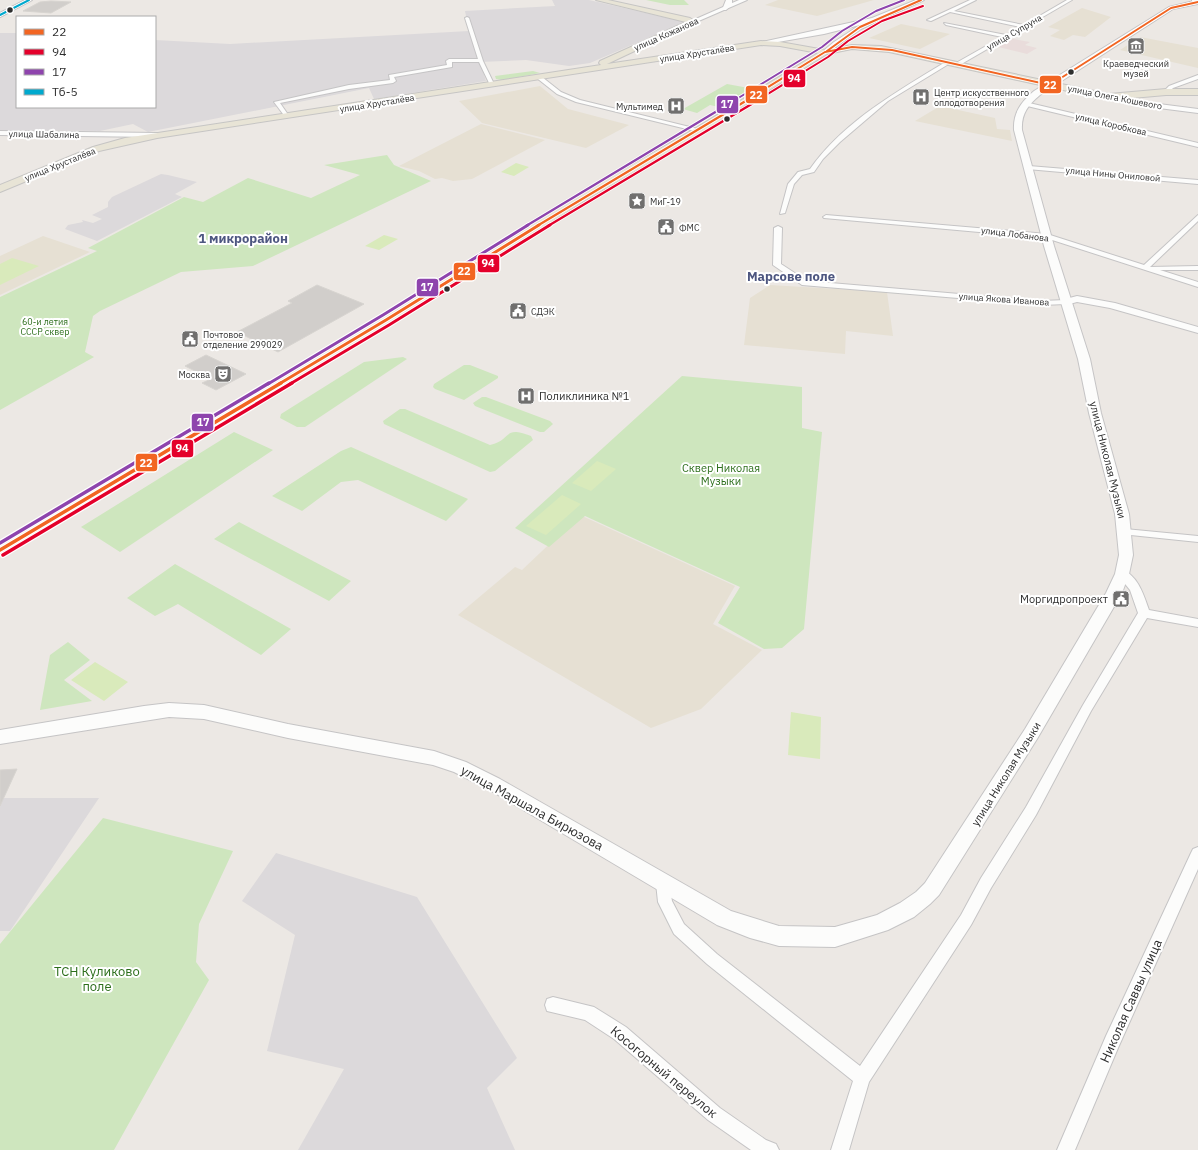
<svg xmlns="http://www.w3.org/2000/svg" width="1198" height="1150" font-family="'IBM Plex Sans',sans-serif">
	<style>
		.industrial { fill: #dcd9db }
		.education { fill: #e6e0d3 }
		.medical { fill: #e9dcdb }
		.green { fill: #cee6be }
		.pitch { fill: #d9eabb }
		.building { fill: #d1cecb; stroke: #d7d4d0 }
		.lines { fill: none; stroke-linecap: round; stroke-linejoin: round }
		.minor-casing { stroke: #c5c4c5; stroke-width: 2 }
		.tertiary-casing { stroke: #c5c4c5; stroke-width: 2 }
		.secondary-casing { stroke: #c5c4c5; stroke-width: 2 }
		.primary-casing { stroke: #c6c5c4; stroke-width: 2 }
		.minor { fill: #fcfcfb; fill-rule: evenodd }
		.tertiary { fill: #fcfcfb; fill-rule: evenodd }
		.secondary { fill: #fcfcfb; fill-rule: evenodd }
		.primary { fill: #e8e4d6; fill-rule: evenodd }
		.bus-1-far3-casing { stroke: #fff; stroke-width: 3.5 }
		.bus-1-far2-casing { stroke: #fff; stroke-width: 4 }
		.bus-1-far1-casing { stroke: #fff; stroke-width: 5 }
		.bus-1-casing { stroke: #fff; stroke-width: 6 }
		.bus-2-far3-casing { stroke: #fff; stroke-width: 3.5 }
		.bus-2-far2-casing { stroke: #fff; stroke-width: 4 }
		.bus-2-far1-casing { stroke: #fff; stroke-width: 5 }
		.bus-2-casing { stroke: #fff; stroke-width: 6 }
		.bus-3-far3-casing { stroke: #fff; stroke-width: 3.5 }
		.bus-3-far2-casing { stroke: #fff; stroke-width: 4 }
		.bus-3-far1-casing { stroke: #fff; stroke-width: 5 }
		.bus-3-casing { stroke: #fff; stroke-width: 6 }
		.bus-4-casing { stroke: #fff; stroke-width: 3.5 }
		.bus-1-far3 { stroke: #f26522; stroke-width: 2 }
		.bus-1-far2 { stroke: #f26522; stroke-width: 2.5 }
		.bus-1-far1 { stroke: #f26522; stroke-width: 3 }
		.bus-1 { stroke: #f26522; stroke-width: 3.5 }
		.bus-2-far3 { stroke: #e4002b; stroke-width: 2 }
		.bus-2-far2 { stroke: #e4002b; stroke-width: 2.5 }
		.bus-2-far1 { stroke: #e4002b; stroke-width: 3 }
		.bus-2 { stroke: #e4002b; stroke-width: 3.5 }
		.bus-3-far3 { stroke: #8e44ad; stroke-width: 2 }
		.bus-3-far2 { stroke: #8e44ad; stroke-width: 2.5 }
		.bus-3-far1 { stroke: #8e44ad; stroke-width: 3 }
		.bus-3 { stroke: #8e44ad; stroke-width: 3.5 }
		.bus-4 { stroke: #00a9ce; stroke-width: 2 }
		.bus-dot { fill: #2e2e2e; stroke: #fff; stroke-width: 1.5 }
		.labels { text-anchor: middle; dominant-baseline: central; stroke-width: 4; stroke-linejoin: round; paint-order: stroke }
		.far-street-label { font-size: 9px; fill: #2e2e2e; stroke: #fff }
		.far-poi-label { font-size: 9px; fill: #2e2e2e; stroke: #fff; text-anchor: start }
		.far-park-label { font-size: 9px; fill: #2c6e1b; stroke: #fff }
		.poi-label { font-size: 11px; fill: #2e2e2e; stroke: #fff; text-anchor: start }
		.street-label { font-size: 11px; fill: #2e2e2e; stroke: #fff }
		.park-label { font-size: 11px; fill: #2c6e1b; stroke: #fff }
		.far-district-label { font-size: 13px; font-weight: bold; fill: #4d5680; stroke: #fff }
		.near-street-label { font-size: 13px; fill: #2e2e2e; stroke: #fff }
		.near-park-label { font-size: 13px; fill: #2c6e1b; stroke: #fff }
		.line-badge { stroke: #fff; stroke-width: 1.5 }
		.badge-label { font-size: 11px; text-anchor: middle; font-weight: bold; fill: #fff }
	</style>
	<rect width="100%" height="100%" fill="#ece8e4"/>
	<path class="industrial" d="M552,0H589L685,22L590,63L569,66L526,60L480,62L486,81L399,95L374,99L369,88L148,132L133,124L100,131L0,130V33H17V107H155V40L230,44L469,31L465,11L555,6Z
		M161,174L168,175L197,182L175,194L182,197L97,241L65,229L68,225L83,222L82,220L93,223L102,219L92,215L108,207V202L112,197Z
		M0,798H99L10,931H0Z
		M276,853L417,897L517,1058L487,1088L515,1150H298L344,1069L267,1051L295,935L242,901Z"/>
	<path class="education" d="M778,0H874L817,16L765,5Z
		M1082,8L1111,17L1085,37L1073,35L1064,40L1050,36L1060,30L1048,27Z
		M901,24L950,34L920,49L869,38Z
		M1140,37L1198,48V68L1120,50Z
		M540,86L568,109L629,125L586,148L482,123L459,101Z
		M940,106L995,118L997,129L1010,130L1012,141L915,121Z
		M481,124L545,140L472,179L453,181L442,178L435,179L419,171L399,166Z
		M43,236L90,252L0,295V256Z
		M770,285L887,292L893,336L846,331L845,354L744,345L750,298Z
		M580,515L735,586L713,624L762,650L701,709L651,728L458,615L515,567L522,570Z"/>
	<path class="medical" d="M1008,38L1030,42L1025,45L1037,48L1027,54L994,46Z"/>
	<path class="green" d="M646,0H684L689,5H670Z
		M533,71L540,73L502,80L496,79L495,76Z
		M727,84L754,89L723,108L710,105L697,113L683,109Z
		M387,155L394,165L431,181L253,266L181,272L100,311L93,316L85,352L94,357L0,410V297L97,251L88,248L184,197L203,202L248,178L311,198L360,175L324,165Z
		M403,357L407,359L305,427H297L280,418L281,414L364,362Z
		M464,365H470L498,376V378L464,400L435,389L433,387L434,384Z
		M682,376L802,387V428L822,432L804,629L782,648L764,649L718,623L740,587L585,516L549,547L515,528Z
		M482,397H486L550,421L553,424L544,432H540L475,406L473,403Z
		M400,409H405L490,445C513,440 502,425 531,436L533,440L495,471L490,472L384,424L383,421Z
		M234,432L273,450L120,552L81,527Z
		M351,447L468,499L446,521L358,480L341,482L302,511L272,496L341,451Z
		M239,522L351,581L329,601L214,539Z
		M175,564L291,629L261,655L178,604L155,616L127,598Z
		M68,642L90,660L64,680L92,701L40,710L50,655Z
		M103,818L233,851L199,924L196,962L209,980L114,1150H0V944Z"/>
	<path class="pitch" d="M516,163L529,167L514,176L501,172Z
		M384,235L398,239L379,250L365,246Z
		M12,258L39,266L0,285V264Z
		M597,461L616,469L591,491L572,483Z
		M562,495L581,504L546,535L526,526Z
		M95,662L128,682L104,701L71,680Z
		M791,712L821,717L820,759L788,755Z"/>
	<path class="building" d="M40,2L51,1L71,2L51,13L23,11Z
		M317,285L364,304L278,352L237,332L292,303L288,301Z
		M206,355L246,374L216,390L202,383L211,379L185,366Z
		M17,769L0,806V770Z"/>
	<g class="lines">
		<defs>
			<path id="minor" d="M970,0H976L954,11L1024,25L1067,0H1072L958,66L956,63L1002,37L946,25L944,23L1006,35L1020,27L950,12L931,21L927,20Z
				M1192,0H1198V2L1192,1Z
				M467,17L469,18L483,61L495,86L490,85L479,62H452V67L394,77L396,81L393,83L349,89L280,103L289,116L286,118L274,102L349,85L390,80L389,75L447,65L446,61L449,59H478L465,18Z
				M947,61L952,62L888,101L840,142L823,159L814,172L802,175L794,184L785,213L780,214L788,184L798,172L810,169C844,121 898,91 947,61Z
				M1198,75V79L1173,88L1168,93L1163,92L1169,86Z
				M538,77H542L561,92L580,100L702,130L699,132L576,102L557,94L538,79Z
				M1025,102L1198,143V147L1023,105Z
				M1029,166L1198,180V184L1027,169L1026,168Z
				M826,215L1047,234L1144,265L1198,215V221L1150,267L1198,266V270H1160L1198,282V287L1046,238L824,218L823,217Z
				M778,226L782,228L781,264L807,281L1042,301L1066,300L1070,302L1066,304L1042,305L802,285L773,265L774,228Z
				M1125,529L1198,536V542L1121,534L1120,532L1121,530Z
				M1122,570C1138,575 1144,596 1149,610L1198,619V627L1147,618L1091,711L1036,815L991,888L971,925L869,1082L849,1150H831L853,1081L707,964L674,934L658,902L656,883L658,878L663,876L668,878L672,901L684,924L717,954L860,1066L961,915L981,878L1026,807L1083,705L1138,613L1130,590L1117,574Z
				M1198,847V869L1118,1048L1075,1150H1057L1106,1036L1191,853L1193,849Z
				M553,997L594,1007L626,1027L720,1108L766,1140L776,1144L779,1150H751L708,1120L614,1039L585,1020L547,1011L545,1005L547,999Z"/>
			<path id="tertiary" d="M25,0H32L0,17V13Z
				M739,0H747L694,23L689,22Z
				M1115,95L1151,103L1198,109V113L1151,107L1113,98L1111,97Z
				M1077,296L1115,303L1198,327V333L1110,308L1077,302L1066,305L1061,302L1062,300Z"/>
			<path id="secondary" d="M726,0H732V4L726,10H722Z
				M916,0H924L861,29L827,53L822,52L834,42L860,25L824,34L761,45L758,43L872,18Z
				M1198,0V4L1173,9L1040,95C1028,105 1021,114 1022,130L1054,246L1090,359L1101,413L1129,514L1133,555L1129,574L1122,593L1037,739L939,895L930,904L914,917L888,930L835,947L779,946L750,938L717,925L488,789L454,772L433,765L288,738L204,719L169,717L0,744V730L144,706L169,703L204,705L288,724L434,751L466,762L500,779L731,911L779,926L835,927L877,915L900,903L916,892L925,883L1025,729L1106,593L1115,574L1119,555L1115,514L1089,413L1078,359L1044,246L1014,130C1013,113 1021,102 1034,91L1169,7Z
				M0,131L157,133L161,135L157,137L0,135Z"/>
			<path id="primary" d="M596,0H608L690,18L696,22L607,64L761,41L780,42L825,50L852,45L881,46L1109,94L1166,89H1198V95H1166L1109,100L889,52L852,49L827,54L702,132L584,201L390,323L6,554L0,555V543L382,317L576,197L696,128L818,53L780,46L761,45L157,138L99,151L0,192V185L93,147L125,138L601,65L599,63L600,61L686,22Z"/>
		</defs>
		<use href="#minor" class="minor-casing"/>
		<use href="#tertiary" class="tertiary-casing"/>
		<use href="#secondary" class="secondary-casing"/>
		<use href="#primary" class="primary-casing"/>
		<use href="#minor" class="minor"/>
		<use href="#tertiary" class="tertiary"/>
		<use href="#secondary" class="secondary"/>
		<use href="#primary" class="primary"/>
		<defs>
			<path id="bus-1-far3" d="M827,51L860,27L921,0
				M747,100L825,52L852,47L892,50L1050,85L1171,8L1198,2"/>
			<path id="bus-1-far2" d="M537,226L749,99"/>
			<path id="bus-1-far1" d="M279,384L386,320L539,225"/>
			<path id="bus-1" d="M0,550L281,383"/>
			<path id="bus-2-far3" d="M758,100L828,57L848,41L882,21L923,6"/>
			<path id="bus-2-far2" d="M548,226L760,99"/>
			<path id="bus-2-far1" d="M290,384L389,325L550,225"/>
			<path id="bus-2" d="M3,555L292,383"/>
			<path id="bus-3-far3" d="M735,100L822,47L842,31L876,11L904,0"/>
			<path id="bus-3-far2" d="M526,226L737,99"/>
			<path id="bus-3-far1" d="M268,384L383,315L528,225"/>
			<path id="bus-3" d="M0,543L269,383"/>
			<path id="bus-4" d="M0,15L29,0"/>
		</defs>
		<use href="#bus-1-far3" class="bus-1-far3-casing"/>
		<use href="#bus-1-far2" class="bus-1-far2-casing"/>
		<use href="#bus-1-far1" class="bus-1-far1-casing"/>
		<use href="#bus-1" class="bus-1-casing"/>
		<use href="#bus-2-far3" class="bus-2-far3-casing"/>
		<use href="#bus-2-far2" class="bus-2-far2-casing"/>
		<use href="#bus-2-far1" class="bus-2-far1-casing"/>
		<use href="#bus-2" class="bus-2-casing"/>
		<use href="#bus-3-far3" class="bus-3-far3-casing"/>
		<use href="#bus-3-far2" class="bus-3-far2-casing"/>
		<use href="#bus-3-far1" class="bus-3-far1-casing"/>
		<use href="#bus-3" class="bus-3-casing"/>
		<use href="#bus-4" class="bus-4-casing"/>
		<use href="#bus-1-far3" class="bus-1-far3"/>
		<use href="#bus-1-far2" class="bus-1-far2"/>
		<use href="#bus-1-far1" class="bus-1-far1"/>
		<use href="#bus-1" class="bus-1"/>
		<use href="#bus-2-far3" class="bus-2-far3"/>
		<use href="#bus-2-far2" class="bus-2-far2"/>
		<use href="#bus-2-far1" class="bus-2-far1"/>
		<use href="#bus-2" class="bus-2"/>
		<use href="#bus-3-far3" class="bus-3-far3"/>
		<use href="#bus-3-far2" class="bus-3-far2"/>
		<use href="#bus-3-far1" class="bus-3-far1"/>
		<use href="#bus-3" class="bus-3"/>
		<use href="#bus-4" class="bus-4"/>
	</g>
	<defs>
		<symbol id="museum-square" viewBox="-11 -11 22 22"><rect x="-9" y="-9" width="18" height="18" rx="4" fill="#706f6e" stroke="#fff"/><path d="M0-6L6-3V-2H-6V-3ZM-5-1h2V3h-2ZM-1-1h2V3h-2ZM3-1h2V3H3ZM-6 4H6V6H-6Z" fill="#fff"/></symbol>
		<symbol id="hospital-square" viewBox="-11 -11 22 22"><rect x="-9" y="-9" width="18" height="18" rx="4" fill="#706f6e" stroke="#fff"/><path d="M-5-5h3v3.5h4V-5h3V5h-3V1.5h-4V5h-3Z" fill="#fff"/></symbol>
		<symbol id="sight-square" viewBox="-11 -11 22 22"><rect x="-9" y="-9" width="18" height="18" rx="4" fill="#706f6e" stroke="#fff"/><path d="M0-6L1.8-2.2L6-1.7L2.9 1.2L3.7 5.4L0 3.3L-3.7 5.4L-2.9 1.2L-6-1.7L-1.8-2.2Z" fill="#fff"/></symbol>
		<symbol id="civic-square" viewBox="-11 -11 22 22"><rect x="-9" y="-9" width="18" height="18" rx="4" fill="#706f6e" stroke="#fff"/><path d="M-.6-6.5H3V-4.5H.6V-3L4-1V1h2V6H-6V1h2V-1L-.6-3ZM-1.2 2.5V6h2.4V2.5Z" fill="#fff"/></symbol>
		<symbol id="theatre-square" viewBox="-11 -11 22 22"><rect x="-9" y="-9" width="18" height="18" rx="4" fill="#706f6e" stroke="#fff"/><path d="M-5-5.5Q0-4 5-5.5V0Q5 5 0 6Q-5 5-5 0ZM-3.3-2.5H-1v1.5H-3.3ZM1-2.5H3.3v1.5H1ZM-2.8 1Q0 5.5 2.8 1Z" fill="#fff"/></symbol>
	</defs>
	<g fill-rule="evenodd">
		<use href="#museum-square" x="1126" y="36" width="20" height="20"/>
		<use href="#hospital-square" x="911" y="87" width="20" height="20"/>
		<use href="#hospital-square" x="666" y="96" width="20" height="20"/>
		<use href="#sight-square" x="627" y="191" width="20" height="20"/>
		<use href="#civic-square" x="656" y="217" width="20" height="20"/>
		<use href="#civic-square" x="508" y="301" width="20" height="20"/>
		<use href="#civic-square" x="180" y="329" width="20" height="20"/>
		<use href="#theatre-square" x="213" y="364" width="20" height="20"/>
		<use href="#hospital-square" x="516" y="386" width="20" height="20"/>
		<use href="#civic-square" x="1111" y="589" width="20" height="20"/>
	</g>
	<g class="bus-dot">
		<circle cx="10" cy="10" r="3.5"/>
		<circle cx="1071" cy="72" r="3.5"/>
		<circle cx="727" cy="119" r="3.5"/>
		<circle cx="447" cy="289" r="3.5"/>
	</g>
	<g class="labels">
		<g class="far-street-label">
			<text transform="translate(1014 32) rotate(-30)">улица Супруна</text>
			<text transform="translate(666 34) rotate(-24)">улица Кожанова</text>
			<text transform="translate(697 53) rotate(-9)">улица Хрусталёва</text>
			<text transform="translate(1115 97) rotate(11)">улица Олега Кошевого</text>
			<text transform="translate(377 103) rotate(-9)">улица Хрусталёва</text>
			<text transform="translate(1111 124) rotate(13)">улица Коробкова</text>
			<text transform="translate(44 134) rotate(1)">улица Шабалина</text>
			<text transform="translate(60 164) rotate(-22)">улица Хрусталёва</text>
			<text transform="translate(1113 174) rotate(5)">улица Нины Ониловой</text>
			<text transform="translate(1015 234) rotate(7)">улица Лобанова</text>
			<text transform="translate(1004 299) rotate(4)">улица Якова Иванова</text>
		</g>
		<g class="far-poi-label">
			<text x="1136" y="63" text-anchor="middle">Краеведческий<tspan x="1136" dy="10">музей</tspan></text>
			<text x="934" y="92">Центр искусственного<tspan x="934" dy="10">оплодотворения</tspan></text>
			<text x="663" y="106" text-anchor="end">Мультимед</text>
			<text x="650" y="201">МиГ-19</text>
			<text x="679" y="227">ФМС</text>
			<text x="531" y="311">СДЭК</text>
			<text x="203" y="334">Почтовое<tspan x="203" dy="10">отделение 299029</tspan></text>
			<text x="210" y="374" text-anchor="end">Москва</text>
		</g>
		<g class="far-park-label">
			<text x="45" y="321">60-и летия<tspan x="45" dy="10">СССР сквер</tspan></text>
		</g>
		<g class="poi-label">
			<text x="539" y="396">Поликлиника №1</text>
			<text x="1108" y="599" text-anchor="end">Моргидропроект</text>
		</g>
		<g class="street-label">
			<text transform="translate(1108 460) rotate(76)">улица Николая Музыки</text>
			<text transform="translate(1006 774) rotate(-58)">улица Николая Музыки</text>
		</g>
		<g class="park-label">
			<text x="721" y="468">Сквер Николая<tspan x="721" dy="13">Музыки</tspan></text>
		</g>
		<g class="far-district-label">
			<text x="243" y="238">1 микрорайон</text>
			<text x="791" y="276">Марсове поле</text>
		</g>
		<g class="near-street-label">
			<text transform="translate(532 808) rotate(29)">улица Маршала Бирюзова</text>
			<text transform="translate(1131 1001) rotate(-66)">Николая Саввы улица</text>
			<text transform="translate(664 1072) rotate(40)">Косогорный переулок</text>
		</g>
		<g class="near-park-label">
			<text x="97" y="971">ТСН Куликово<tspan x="97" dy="15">поле</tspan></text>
		</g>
	</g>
	<g class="line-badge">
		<rect x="783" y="69" width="23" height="19" rx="4" fill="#e4002b"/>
		<rect x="1039" y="75" width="23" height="19" rx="4" fill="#f26522"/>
		<rect x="745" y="85" width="23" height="19" rx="4" fill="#f26522"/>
		<rect x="716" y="95" width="23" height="19" rx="4" fill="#8e44ad"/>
		<rect x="477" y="254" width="23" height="19" rx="4" fill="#e4002b"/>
		<rect x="453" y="262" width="23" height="19" rx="4" fill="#f26522"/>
		<rect x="416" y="278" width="23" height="19" rx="4" fill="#8e44ad"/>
		<rect x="191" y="413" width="23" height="19" rx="4" fill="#8e44ad"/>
		<rect x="171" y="439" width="23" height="19" rx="4" fill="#e4002b"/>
		<rect x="135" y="453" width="23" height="19" rx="4" fill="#f26522"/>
	</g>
	<g class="badge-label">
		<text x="794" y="82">94</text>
		<text x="1050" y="89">22</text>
		<text x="756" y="99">22</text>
		<text x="727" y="108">17</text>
		<text x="488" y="267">94</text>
		<text x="464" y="275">22</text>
		<text x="427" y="291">17</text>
		<text x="203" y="426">17</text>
		<text x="182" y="452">94</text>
		<text x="146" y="467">22</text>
	</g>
	<rect x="16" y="16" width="140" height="92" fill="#ffffff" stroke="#ababab"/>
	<rect x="24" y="29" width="20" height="6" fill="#f26522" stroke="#ababab"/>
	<text x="52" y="36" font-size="12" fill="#2e2e2e">22</text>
	<rect x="24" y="49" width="20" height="6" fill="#e4002b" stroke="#ababab"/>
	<text x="52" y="56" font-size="12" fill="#2e2e2e">94</text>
	<rect x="24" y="69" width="20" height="6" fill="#8e44ad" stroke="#ababab"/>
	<text x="52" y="76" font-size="12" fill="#2e2e2e">17</text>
	<rect x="24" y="89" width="20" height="6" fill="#00a9ce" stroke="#ababab"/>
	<text x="52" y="96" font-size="12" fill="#2e2e2e">Тб-5</text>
</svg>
